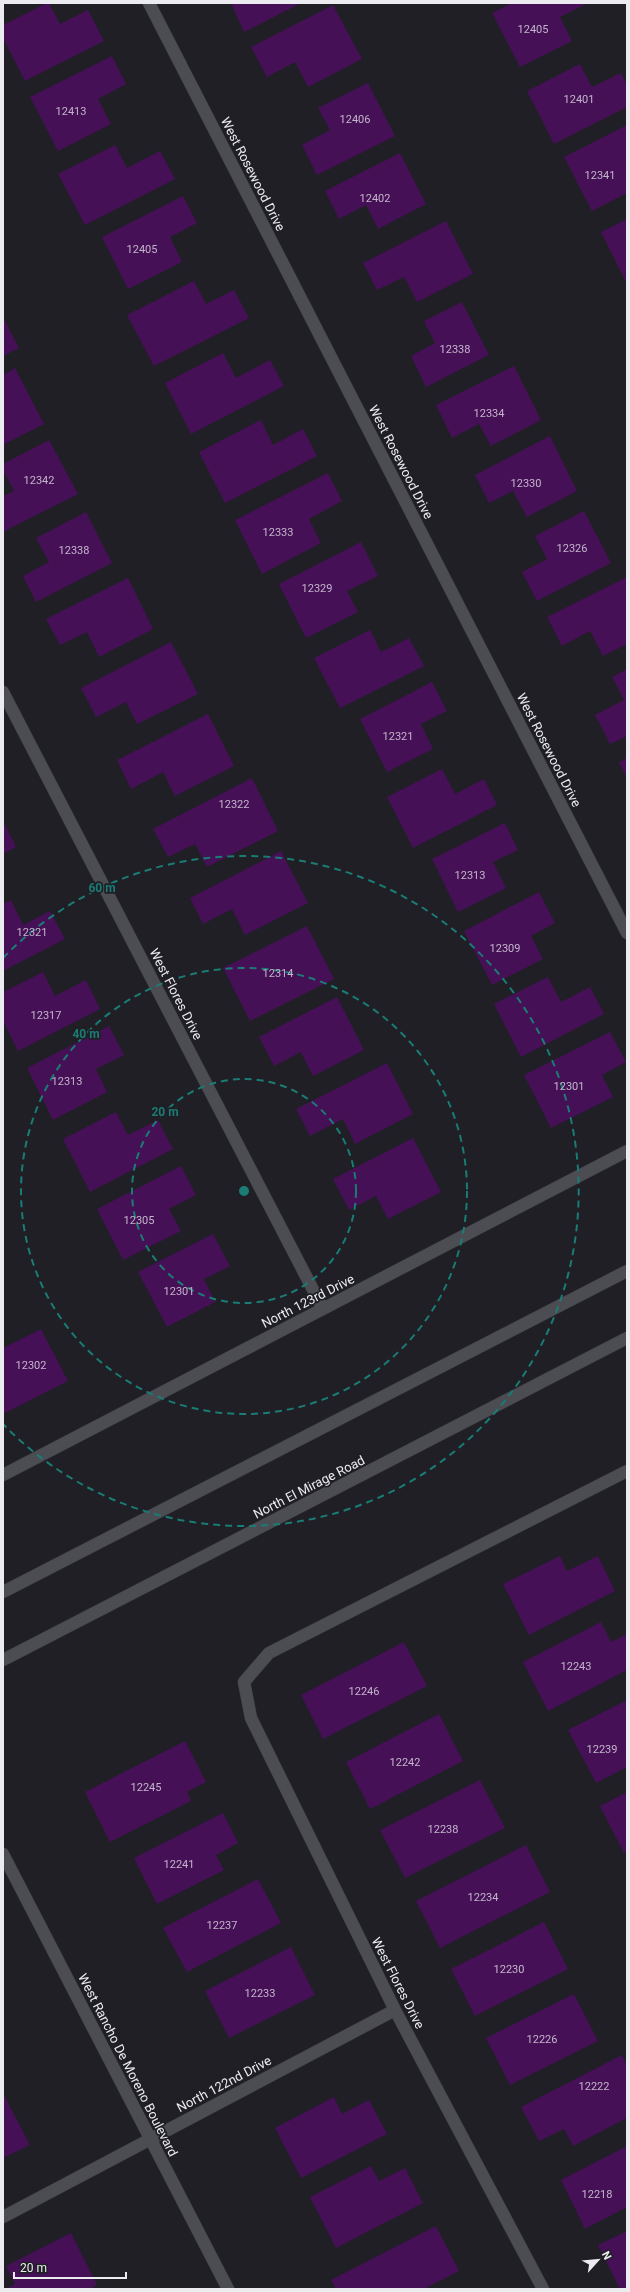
<svg xmlns="http://www.w3.org/2000/svg" width="630" height="2292" font-family="Roboto,sans-serif">
	<style>
		.building { fill: #461057 }
		.lines { fill: none; stroke-linecap: round; stroke-linejoin: round }
		.street-casing { stroke: #3b3b40; stroke-width: 13 }
		.secondary-casing { stroke: #3b3b40; stroke-width: 13 }
		.street { stroke: #4c4c53; stroke-width: 12 }
		.secondary { stroke: #4c4c53; stroke-width: 12 }
		.ring { fill: none; stroke: #1a7c74; stroke-width: 2; stroke-dasharray: 7 5 }
		.labels { text-anchor: middle; dominant-baseline: central; stroke-width: 3.5; stroke-linejoin: round; paint-order: stroke }
		.number-label { font-size: 11px; fill: #c2b5ca }
		.street-label { font-size: 13px; fill: #ececf0; stroke: #1f1f25 }
		.centre { fill: #1a7c74; stroke: #1f1f25; stroke-width: 2 }
		.ring-label { font-size: 12px; text-anchor: middle; font-weight: bold; fill: #1a7c74; stroke: #1f1f25; stroke-width: 3.5; stroke-linejoin: round; paint-order: stroke }
	</style>
	<rect width="100%" height="100%" fill="#1f1f25"/>
	<path class="building" d="M47,3H49L60,24L88,10L104,41L25,81L3,38V25Z
		M231,3H301L244,32Z
		M512,3H588L560,17L572,41L520,67L492,13Z
		M333,5L362,59L308,87L295,62L267,77L251,47Z
		M112,56L126,84L98,99L111,124L58,151L30,97Z
		M580,64L592,87L621,73L627,85V107L554,144L527,91Z
		M368,83L395,136L317,175L302,145L330,130L318,108Z
		M627,125V193L592,211L564,157Z
		M115,145L127,168L160,151L175,179L85,225L58,174Z
		M400,153L426,204L378,229L366,205L339,219L325,191Z
		M183,196L197,223L170,237L182,262L128,289L102,237Z
		M627,219V284L601,232Z
		M446,221L473,274L417,302L404,277L377,290L363,263Z
		M194,281L206,304L234,290L249,318L154,366L127,315Z
		M462,302L489,355L426,387L411,356L435,343L424,321Z
		M3,317L19,348L3,356Z
		M223,353L236,378L270,360L284,386L191,434L165,383Z
		M514,366L541,420L491,446L479,424L452,438L436,405Z
		M15,368L44,424L3,445V375Z
		M261,420L273,445L303,429L317,456L225,503L199,452Z
		M550,436L577,491L527,517L513,491L489,503L475,475Z
		M49,440L78,494L3,532V496L14,491L3,470V464Z
		M328,473L342,501L309,519L321,543L262,574L235,520Z
		M584,511L611,563L537,601L522,572L547,559L535,536Z
		M86,512L112,563L36,602L23,576L49,562L36,538Z
		M361,542L378,576L347,591L358,612L306,638L279,584Z
		M627,577V644L603,656L590,631L562,646L547,617Z
		M128,578L153,629L99,657L87,632L60,645L46,619Z
		M370,630L381,652L409,638L424,666L340,708L314,658Z
		M171,642L198,694L137,724L126,702L96,717L81,688Z
		M627,669V736L610,744L595,715L624,700L612,677Z
		M432,682L447,711L421,724L433,749L387,772L360,719Z
		M208,714L234,766L175,796L163,772L131,789L117,760Z
		M627,758V778L619,762Z
		M442,769L455,794L484,779L497,805L413,848L387,797Z
		M252,778L278,831L207,867L195,844L168,857L153,829Z
		M3,821L16,847L3,854Z
		M505,823L518,850L493,862L506,888L458,912L432,859Z
		M281,851L308,903L245,935L232,909L203,924L190,898Z
		M539,892L555,923L531,936L543,959L492,985L464,931Z
		M11,900L23,925L50,911L65,939L3,971V904Z
		M307,926L334,979L250,1021L223,968Z
		M43,972L55,996L86,980L100,1009L18,1051L3,1021V992Z
		M548,977L561,1002L590,987L604,1014L521,1057L494,1004Z
		M337,997L364,1050L313,1076L301,1052L274,1066L259,1037Z
		M109,1026L124,1055L96,1069L107,1092L53,1120L27,1068Z
		M610,1032L626,1062L602,1075L613,1097L551,1128L524,1075Z
		M387,1063L413,1114L355,1144L343,1119L310,1136L296,1109Z
		M116,1112L128,1135L158,1120L173,1149L90,1192L63,1139Z
		M413,1138L441,1192L388,1219L376,1196L349,1210L333,1179Z
		M181,1166L196,1195L169,1209L181,1231L123,1260L97,1209Z
		M213,1234L230,1266L204,1279L215,1302L167,1327L138,1272Z
		M41,1329L68,1381L3,1414V1348Z
		M560,1556L567,1571L598,1556L615,1591L529,1635L503,1584Z
		M601,1622L611,1642L627,1634V1670L548,1711L523,1662Z
		M404,1642L427,1686L323,1739L301,1695Z
		M627,1700V1767L596,1783L568,1730Z
		M439,1714L463,1761L370,1809L346,1762Z
		M185,1741L206,1782L187,1792L191,1801L110,1842L85,1792Z
		M480,1780L505,1828L405,1878L380,1830Z
		M627,1792V1851L624,1853L600,1806Z
		M223,1813L238,1843L216,1855L224,1870L157,1904L134,1858Z
		M526,1845L550,1892L440,1948L416,1901Z
		M258,1879L281,1923L187,1972L163,1928Z
		M544,1922L568,1969L475,2016L451,1969Z
		M291,1947L315,1995L229,2038L205,1991Z
		M574,1994L598,2041L510,2085L486,2038Z
		M622,2055L627,2066V2118L573,2146L564,2129L539,2141L521,2107Z
		M4,2095L30,2145L3,2158V2096Z
		M334,2097L342,2114L369,2100L387,2134L301,2178L275,2128Z
		M627,2146V2207L585,2229L561,2180Z
		M371,2166L379,2181L405,2168L423,2203L336,2248L310,2197Z
		M436,2226L459,2271L424,2289H336L331,2280Z
		M627,2231V2289H620L598,2245Z
		M71,2233L97,2285L90,2289H5L15,2284L6,2266Z"/>
	<g class="lines">
		<defs>
			<path id="street" d="M149,3L627,933
				M3,692L323,1309
				M3,1475L627,1151
				M3,2217L395,2010
				M543,2289L395,2010L251,1718L244,1682L269,1653L627,1471"/>
			<path id="secondary" d="M3,1592L627,1271
				M3,1660L627,1338
				M3,1854L228,2289"/>
		</defs>
		<use href="#street" class="street-casing"/>
		<use href="#secondary" class="secondary-casing"/>
		<use href="#street" class="street"/>
		<use href="#secondary" class="secondary"/>
	</g>
	<g class="ring">
		<circle cx="244" cy="1191" r="112"/>
		<circle cx="244" cy="1191" r="223"/>
		<path d="M3 958A335 335 0 1 1 3 1424"/>
	</g>
	<g class="labels">
		<g class="number-label">
			<text x="533" y="29">12405</text>
			<text x="579" y="99">12401</text>
			<text x="71" y="111">12413</text>
			<text x="355" y="119">12406</text>
			<text x="600" y="175">12341</text>
			<text x="375" y="198">12402</text>
			<text x="142" y="249">12405</text>
			<text x="455" y="349">12338</text>
			<text x="489" y="413">12334</text>
			<text x="39" y="480">12342</text>
			<text x="526" y="483">12330</text>
			<text x="278" y="532">12333</text>
			<text x="572" y="548">12326</text>
			<text x="74" y="550">12338</text>
			<text x="317" y="588">12329</text>
			<text x="398" y="736">12321</text>
			<text x="234" y="804">12322</text>
			<text x="470" y="875">12313</text>
			<text x="32" y="932">12321</text>
			<text x="505" y="948">12309</text>
			<text x="278" y="973">12314</text>
			<text x="46" y="1015">12317</text>
			<text x="67" y="1081">12313</text>
			<text x="569" y="1086">12301</text>
			<text x="139" y="1220">12305</text>
			<text x="179" y="1291">12301</text>
			<text x="31" y="1365">12302</text>
			<text x="576" y="1666">12243</text>
			<text x="364" y="1691">12246</text>
			<text x="602" y="1749">12239</text>
			<text x="405" y="1762">12242</text>
			<text x="146" y="1787">12245</text>
			<text x="443" y="1829">12238</text>
			<text x="179" y="1864">12241</text>
			<text x="483" y="1897">12234</text>
			<text x="222" y="1925">12237</text>
			<text x="509" y="1969">12230</text>
			<text x="260" y="1993">12233</text>
			<text x="542" y="2039">12226</text>
			<text x="594" y="2086">12222</text>
			<text x="597" y="2194">12218</text>
		</g>
		<g class="street-label">
			<text transform="translate(253 174) rotate(63)">West Rosewood Drive</text>
			<text transform="translate(401 462) rotate(63)">West Rosewood Drive</text>
			<text transform="translate(549 750) rotate(63)">West Rosewood Drive</text>
			<text transform="translate(176 994) rotate(63)">West Flores Drive</text>
			<text transform="translate(308 1301) rotate(-27)">North 123rd Drive</text>
			<text transform="translate(309 1487) rotate(-27)">North El Mirage Road</text>
			<text transform="translate(398 1983) rotate(63)">West Flores Drive</text>
			<text transform="translate(128 2065) rotate(63)">West Rancho De Moreno Boulevard</text>
			<text transform="translate(224 2084) rotate(-28)">North 122nd Drive</text>
		</g>
	</g>
	<circle cx="244" cy="1191" r="6" class="centre"/>
	<g class="ring-label">
		<text x="102" y="892">60 m</text>
		<text x="86" y="1038">40 m</text>
		<text x="165" y="1116">20 m</text>
	</g>
	<rect width="630" height="2292" fill="none" stroke="#ececf0" stroke-width="8"/>
	<g transform="translate(598 2260) rotate(63)" stroke="#1f1f25" stroke-width="3" paint-order="stroke">
	<path d="M0-3L7 15L0 10L-7 15Z" fill="#ececf0"/>
	<text y="-6" font-size="11" font-weight="bold" text-anchor="middle" fill="#ececf0">N</text>
	</g>
	<path d="M14 2272v6h112v-6" fill="none" stroke="#ececf0" stroke-width="2"/>
	<text x="20" y="2272" font-size="12" fill="#ececf0" stroke="#1f1f25" stroke-width="3" paint-order="stroke">20 m</text>
</svg>
